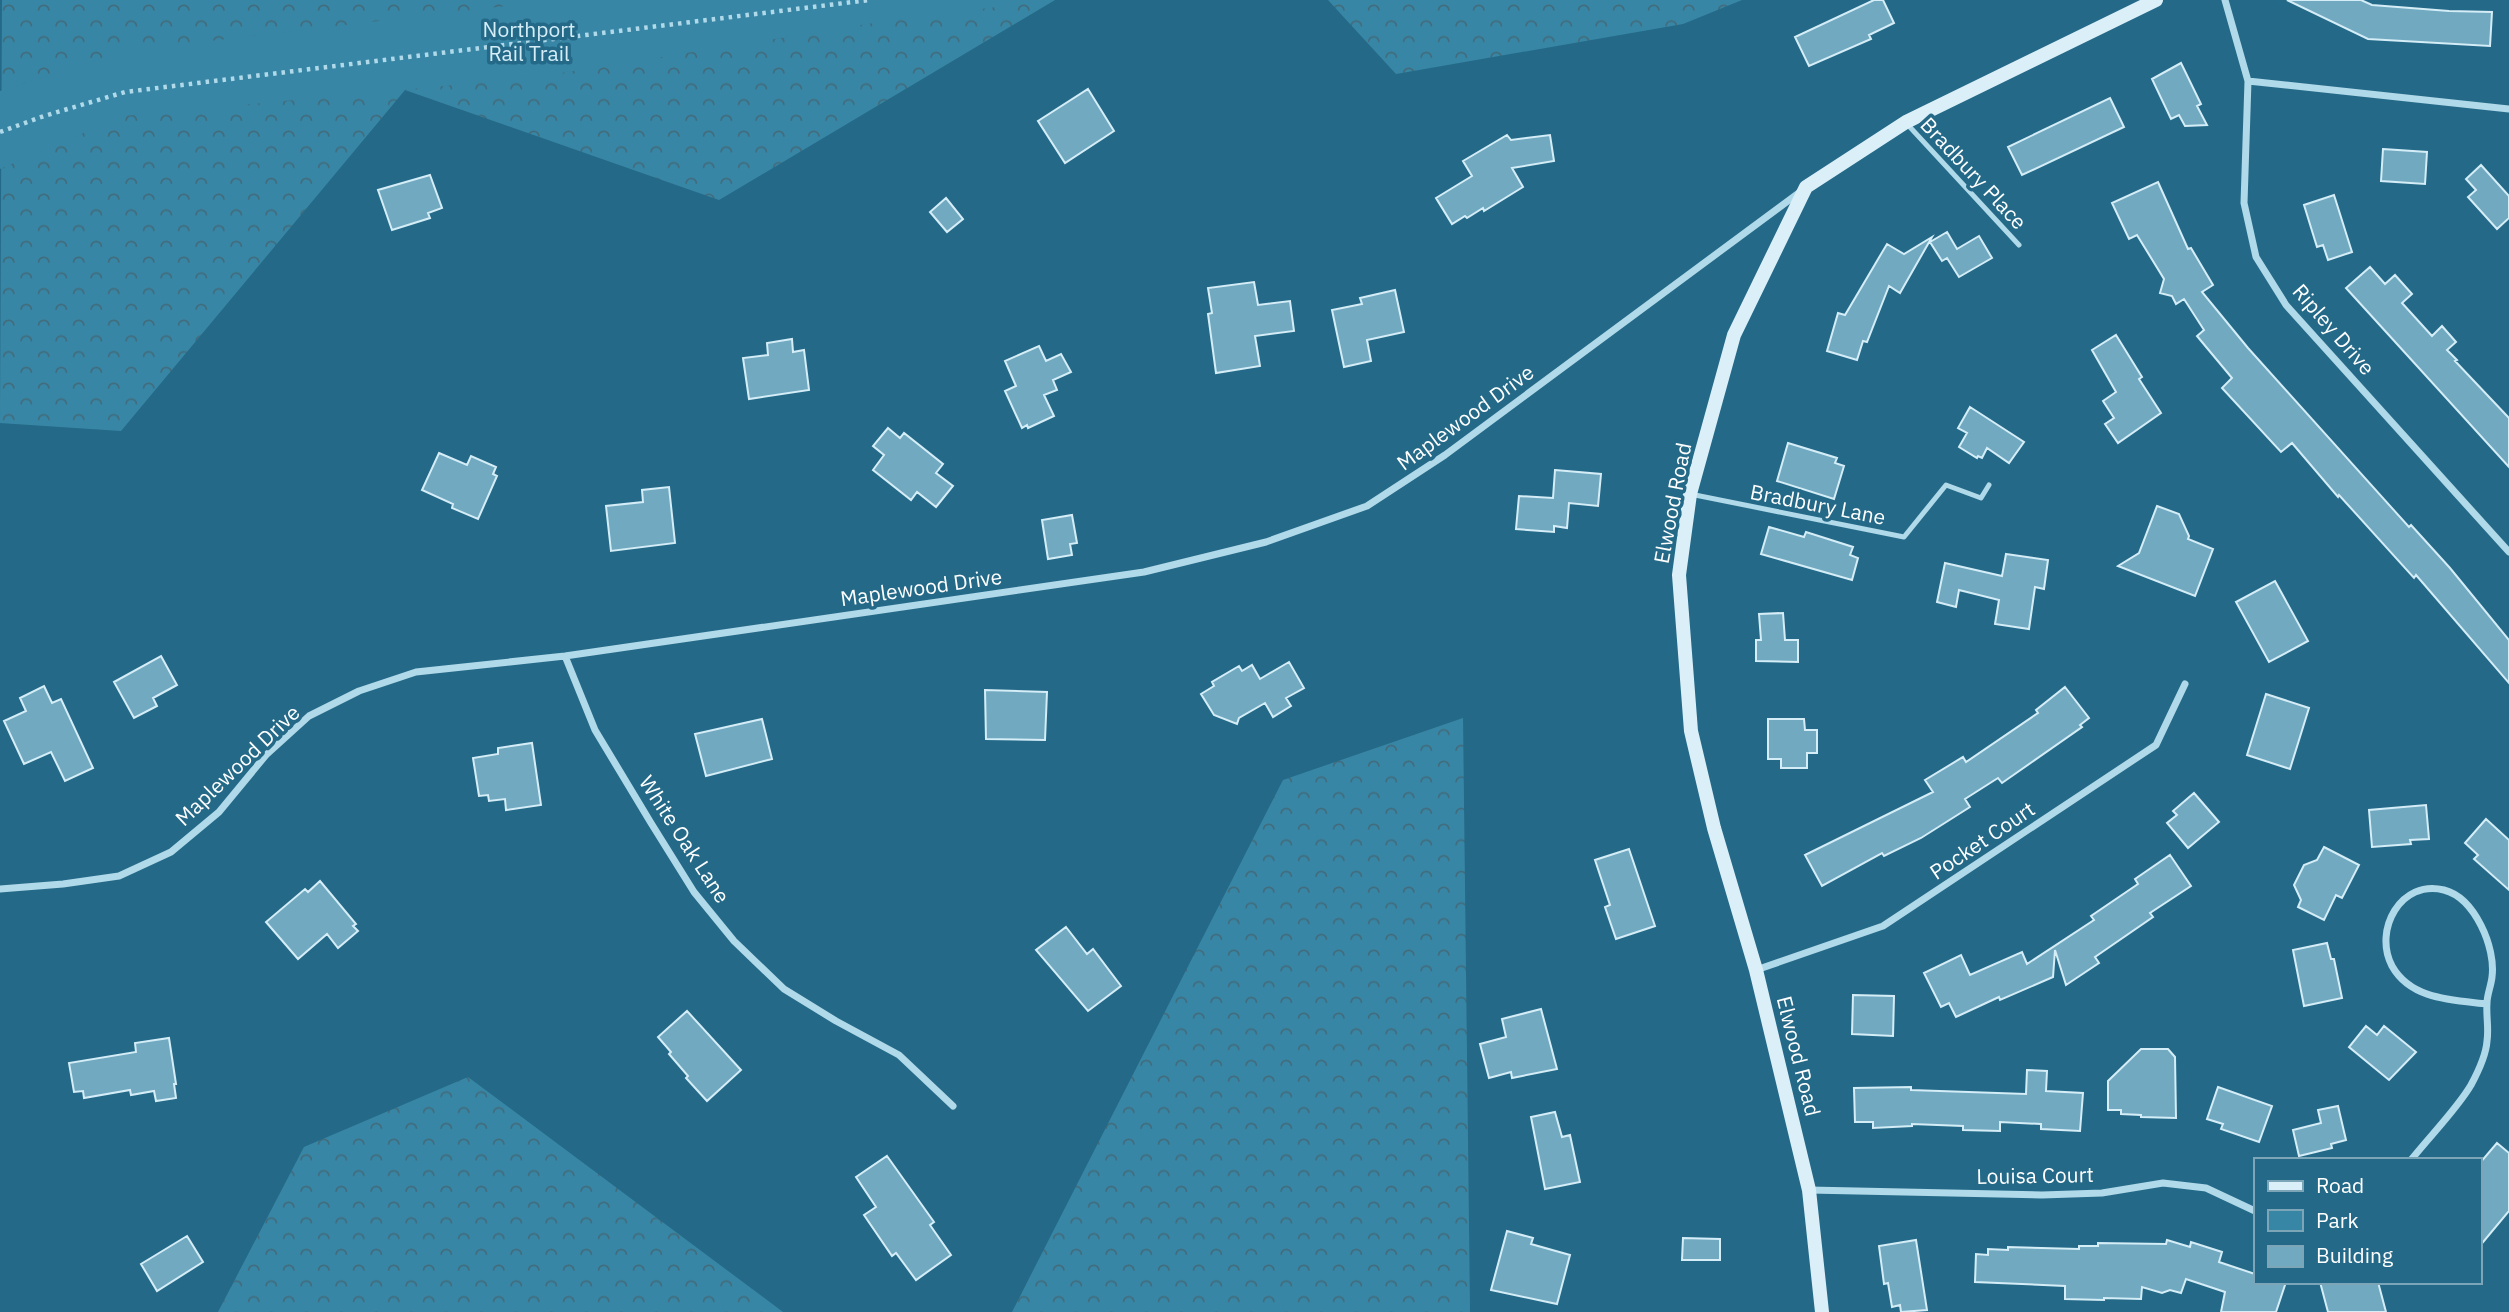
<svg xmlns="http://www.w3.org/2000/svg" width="2509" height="1312" font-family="'IBM Plex Sans',sans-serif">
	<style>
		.forest { fill: url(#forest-crowns) }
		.park { fill: #3886a5 }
		.building { fill: #71a9c0; stroke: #d4edf7; stroke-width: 2 }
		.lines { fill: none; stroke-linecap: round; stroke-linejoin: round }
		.path { stroke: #b0d9e9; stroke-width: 4.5; stroke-dasharray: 3.5 5; stroke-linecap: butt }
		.service { stroke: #b0d9e9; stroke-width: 5 }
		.minor { stroke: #b0d9e9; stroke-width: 7 }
		.secondary { stroke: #dbeff8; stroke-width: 14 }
		.labels { text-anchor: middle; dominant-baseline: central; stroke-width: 7; stroke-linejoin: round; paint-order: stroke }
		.park-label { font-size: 21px; fill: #d4edf7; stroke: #246a88 }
		.street-label { font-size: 21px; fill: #fff; stroke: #246a88 }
	</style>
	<defs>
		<pattern id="forest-crowns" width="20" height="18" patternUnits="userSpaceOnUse" patternTransform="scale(1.75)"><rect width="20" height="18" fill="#3886a5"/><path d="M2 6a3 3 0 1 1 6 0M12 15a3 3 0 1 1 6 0" fill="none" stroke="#416c7d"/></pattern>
	</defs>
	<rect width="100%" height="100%" fill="#246a88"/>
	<path class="forest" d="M2,0H1055L719,200L405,90L121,431L0,423Z
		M1328,0H1742L1683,24L1396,74Z
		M1463,718L1470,1312H1012L1283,780Z
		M468,1077L783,1312H218L304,1147Z"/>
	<path class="park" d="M557,0H1055L905,18L530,78L123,116L0,169V91L126,51Z"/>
	<path class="building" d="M1874,0H1883L1894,23L1869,35L1871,39L1809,66L1795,37Z
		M2287,0H2361L2372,5L2449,11L2492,12L2490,46L2368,39Z
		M2181,63L2201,104L2197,106L2207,125L2185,126L2179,115L2171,119L2152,79Z
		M1088,89L1114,131L1065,163L1038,121Z
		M2110,98L2124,127L2022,175L2008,147Z
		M1507,135L1511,140L1550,135L1554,161L1512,168L1523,187L1484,211L1483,208L1467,218L1465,216L1452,224L1436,198L1472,176L1463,161Z
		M2383,149L2427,152L2425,184L2381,181Z
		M2481,165L2509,196V218L2497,229L2468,197L2476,190L2466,179Z
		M430,175L442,208L428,213L430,218L392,230L378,190Z
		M2158,182L2188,249L2191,248L2213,285L2202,292L2248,348L2409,527L2411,525L2450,568L2509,640V683L2416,575L2414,578L2339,495L2338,497L2292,443L2281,452L2222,388L2232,378L2197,336L2204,330L2184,299L2176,304L2172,296L2160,293L2164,279L2137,235L2129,239L2112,203Z
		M2334,195L2352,252L2328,260L2323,245L2317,247L2304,205Z
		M946,198L963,219L947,232L930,212Z
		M1947,232L1957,249L1979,236L1992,258L1959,277L1947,258L1942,261L1930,242Z
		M1932,237L1900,293L1889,286L1867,342L1863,341L1857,360L1827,351L1838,313L1845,315L1887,244L1904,254Z
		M2370,267L2385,284L2395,275L2412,294L2402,303L2432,336L2442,326L2456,342L2447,350L2457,360L2455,361L2509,418V467L2346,288Z
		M1254,282L1258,305L1290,301L1294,331L1255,336L1260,366L1216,373L1208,314L1212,313L1208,288Z
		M1395,290L1404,332L1367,340L1371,361L1344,367L1332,310L1362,304L1360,298Z
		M2116,335L2142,377L2139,379L2161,413L2118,443L2105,424L2114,418L2103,401L2116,392L2092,350Z
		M792,339L793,352L804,350L809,390L749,399L743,358L768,355L767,343Z
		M1039,346L1046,361L1061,354L1071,372L1053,380L1057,390L1044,395L1054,416L1028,428L1027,425L1022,428L1005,391L1016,386L1005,361Z
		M1970,407L2024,442L2009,463L1987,448L1982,458L1978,456L1977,458L1959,447L1967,433L1958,428Z
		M888,428L900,438L904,433L943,464L936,473L953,486L936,507L917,492L911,500L873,470L884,455L873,446Z
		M1788,443L1837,458L1835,463L1844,466L1834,499L1777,481Z
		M439,453L467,465L471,456L496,467L493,474L497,476L478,519L452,508L453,504L422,490Z
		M1555,470L1601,474L1598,506L1569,503L1567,528L1554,526V532L1516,529L1519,496L1553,498Z
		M669,487L675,543L611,551L606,506L643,502L642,490Z
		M2157,506L2179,514L2189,536L2188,539L2213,549L2195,596L2118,566L2139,553Z
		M1072,515L1077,543L1070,544L1072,555L1048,559L1042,520Z
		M1769,527L1804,537L1806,532L1853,547L1850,555L1858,558L1852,580L1761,554Z
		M2006,554L2048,560L2044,589L2035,587L2029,629L1995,624L1999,600L1959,590L1956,607L1937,602L1945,563L2002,576Z
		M2275,581L2308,641L2269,662L2236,602Z
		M1783,613L1785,640H1798V662L1756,661V640H1761L1759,614Z
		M161,656L177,685L153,698L157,706L134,718L114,682Z
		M1289,662L1304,688L1286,698L1291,706L1273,717L1265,703L1239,718L1237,724L1214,715L1201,694L1214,686L1212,682L1239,666L1242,671L1252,665L1260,679Z
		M44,686L52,703L61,699L93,768L65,781L51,752L24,764L4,721L26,711L20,698Z
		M2065,687L2089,718L2080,725L2082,727L2002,783L1998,778L1965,799L1970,807L1921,838L1884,856L1882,853L1822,886L1805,855L1933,792L1925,780L1963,757L1966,762L2038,713L2036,710Z
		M985,690L1047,692L1045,740L986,739Z
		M2266,694L2309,708L2290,769L2247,755Z
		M762,719L772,759L706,776L695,734Z
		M1768,719H1804L1805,730H1817V753H1807V768H1781V759H1768Z
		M532,743L541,805L506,810L505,799L489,801L488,795L479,796L473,758L498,754V748Z
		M2194,793L2219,822L2188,848L2167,823L2177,815L2173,811Z
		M2426,805L2429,839L2410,840L2411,844L2372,847L2369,810Z
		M2486,819L2509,840V890L2474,859L2478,855L2465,843Z
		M2324,847L2359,865L2342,898L2336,895L2324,920L2298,907L2301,900L2294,885L2304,865L2317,860Z
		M1629,849L1655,926L1616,939L1605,907L1610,905L1595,860Z
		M2170,855L2191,886L2150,913L2153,917L2095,957L2099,963L2066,985L2055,950L2053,977L2000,1000L1999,997L1956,1017L1949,1003L1941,1007L1924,973L1961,955L1970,975L2022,952L2027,964L2094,920L2091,916L2138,884L2135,879Z
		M320,881L356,924L353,926L358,931L338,948L327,934L298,959L266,922L305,889L308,892Z
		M1066,927L1087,954L1093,949L1121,986L1088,1011L1036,950Z
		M2327,943L2331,959H2334L2342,998L2304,1006L2293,950Z
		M1853,995L1894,996L1893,1036L1852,1034Z
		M1541,1009L1557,1069L1512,1078L1511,1072L1489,1078L1480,1044L1506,1037L1502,1019Z
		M687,1011L741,1070L707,1101L686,1078L688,1076L669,1054L671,1052L658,1037Z
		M2366,1026L2377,1035L2384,1026L2416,1052L2389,1080L2349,1047Z
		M169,1038L176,1084H174L176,1098L156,1101L154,1091L131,1095L130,1090L84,1098L83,1091L74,1092L69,1063L136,1052L135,1043Z
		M2141,1049H2168L2175,1057L2176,1118L2141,1117V1115L2121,1114V1110H2108V1081Z
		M2027,1070L2047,1071L2046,1091L2083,1093L2080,1131L2041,1129V1124L2000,1122V1131L1963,1130V1126L1912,1124V1126L1873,1128V1122H1855L1854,1088L1911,1087V1090L2026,1094Z
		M2218,1087L2272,1106L2259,1142L2221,1129L2223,1124L2207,1119Z
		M2338,1106L2346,1140L2331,1144L2332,1148L2299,1156L2293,1130L2321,1123L2318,1110Z
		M1555,1112L1562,1137L1570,1135L1580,1182L1545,1189L1531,1117Z
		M2497,1143L2509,1153V1211L2479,1247V1164Z
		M887,1156L934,1222L930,1225L951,1255L916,1280L896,1253L892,1256L864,1215L876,1207L856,1177Z
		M1507,1231L1533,1238L1531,1244L1570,1255L1557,1304L1491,1290Z
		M187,1236L203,1262L157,1291L141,1264Z
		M1683,1238L1720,1239V1260H1682Z
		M1916,1240L1927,1310L1901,1312L1900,1305L1892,1307L1888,1283L1884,1284L1879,1246Z
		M2167,1240L2190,1247L2191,1242L2222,1252L2219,1262L2255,1274V1282H2286L2276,1312H2221L2225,1292L2186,1279L2181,1293L2170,1290L2162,1293L2142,1287L2141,1299L2104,1298V1300L2065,1299V1286L1975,1282L1976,1254L1988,1255V1249L2008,1250V1247L2079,1249V1246H2098V1243L2166,1244Z
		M2320,1282H2378L2386,1312H2328Z"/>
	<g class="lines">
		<path class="path" d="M0,132L44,116L125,92L869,0"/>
		<path class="service" d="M1908,125L2019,245
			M1690,494L1904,537L1946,485L1981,498L1989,485"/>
		<path class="minor" d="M2225,0L2248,81L2244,203L2256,257L2286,305L2509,552
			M2248,81L2509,109
			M565,656L595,730L651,823L694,892L734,941L784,989L836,1021L899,1055L953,1106
			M0,889L63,884L119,876L171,852L219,812L266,755L309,716L359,691L416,672L565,656L1144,572L1266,542L1367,506L1445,455L1800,192
			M1756,970L1883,926L2156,745L2185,684
			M2411,1160C2429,1137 2457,1109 2471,1085C2478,1072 2486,1056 2487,1041C2489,1028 2486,1016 2487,1003C2487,995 2491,986 2492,977C2496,948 2475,898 2444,890C2401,879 2373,930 2392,966C2411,1000 2453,1000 2487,1004
			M1809,1190L2042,1195L2102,1193L2163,1183L2206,1188L2255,1211"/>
		<path class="secondary" d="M1822,1312L1809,1190L1756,970L1714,828L1691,731L1679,575L1690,494L1734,335L1806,187L1906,122L2156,0"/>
	</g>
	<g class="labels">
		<g class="park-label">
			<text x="529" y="29">Northport<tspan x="529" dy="24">Rail Trail</tspan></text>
		</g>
		<g class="street-label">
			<text transform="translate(1974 173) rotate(47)">Bradbury Place</text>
			<text transform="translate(2334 329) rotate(49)">Ripley Drive</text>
			<text transform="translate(1465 417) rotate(-36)">Maplewood Drive</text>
			<text transform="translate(1672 503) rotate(-79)">Elwood Road</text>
			<text transform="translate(1818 504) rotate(11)">Bradbury Lane</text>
			<text transform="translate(921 587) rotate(-8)">Maplewood Drive</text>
			<text transform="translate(237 765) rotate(-44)">Maplewood Drive</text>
			<text transform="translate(685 839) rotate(57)">White Oak Lane</text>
			<text transform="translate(1982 840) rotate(-34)">Pocket Court</text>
			<text transform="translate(1799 1056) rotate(76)">Elwood Road</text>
			<text transform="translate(2035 1175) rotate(-1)">Louisa Court</text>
		</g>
	</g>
	<rect x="2254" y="1158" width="228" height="126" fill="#246a88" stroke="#7ca6b8" stroke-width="2"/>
	<rect x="2268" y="1181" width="35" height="10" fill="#dbeff8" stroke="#7ca6b8" stroke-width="2"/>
	<text x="2316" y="1193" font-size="21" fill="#ffffff">Road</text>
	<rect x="2268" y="1210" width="35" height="21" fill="#3886a5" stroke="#7ca6b8" stroke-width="2"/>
	<text x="2316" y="1228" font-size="21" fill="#ffffff">Park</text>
	<rect x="2268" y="1246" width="35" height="21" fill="#71a9c0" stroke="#7ca6b8" stroke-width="2"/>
	<text x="2316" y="1263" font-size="21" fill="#ffffff">Building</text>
</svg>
